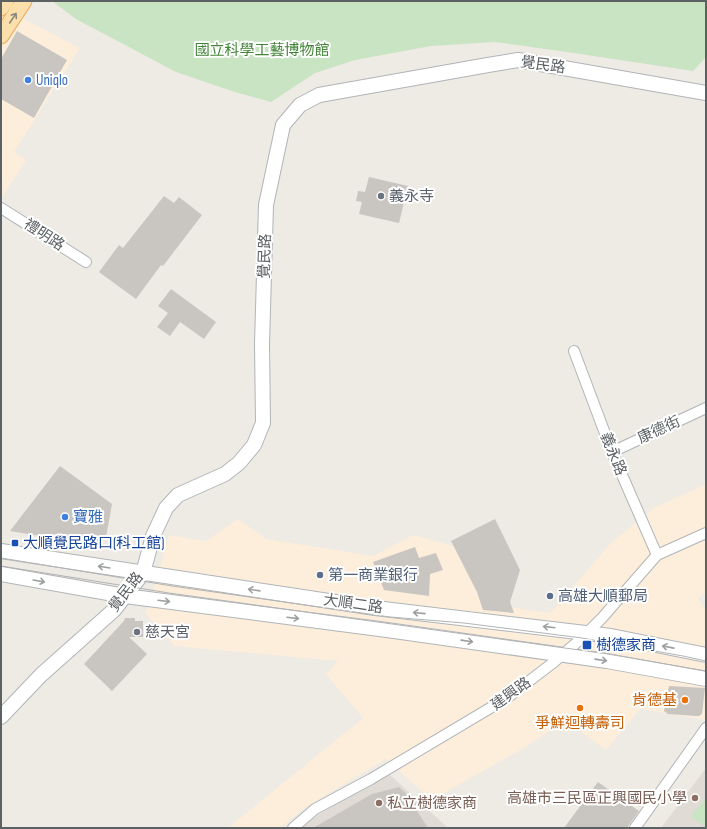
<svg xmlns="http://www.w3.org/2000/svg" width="707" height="829" font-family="'Sofia Sans Condensed','Noto Sans TC',sans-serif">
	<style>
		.commercial { fill: #fceedb }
		.education { fill: #e1dbd5 }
		.green { fill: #c8e4c2 }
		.building { fill: #c9c5c1 }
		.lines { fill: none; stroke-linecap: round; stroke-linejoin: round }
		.street-casing { stroke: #b1b5b8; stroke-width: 12 }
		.secondary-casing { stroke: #b0b5b8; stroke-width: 16 }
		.primary-casing { stroke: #ebab60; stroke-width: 17 }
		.street { stroke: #fff; stroke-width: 10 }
		.secondary { stroke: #fff; stroke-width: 14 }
		.primary { stroke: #fbe0ac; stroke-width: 15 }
		.tram { stroke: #b2b3b4; stroke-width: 1 }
		.oneway { stroke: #8c877a }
		.oneway2 { stroke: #9da0a2 }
		.shop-dot { fill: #3f7fe0; stroke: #fff; stroke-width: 1.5 }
		.worship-dot { fill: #6b7280; stroke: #fff; stroke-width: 1.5 }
		.transit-dot { fill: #1a4fb4; stroke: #fff; stroke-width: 1.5 }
		.service-dot { fill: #5c6f8a; stroke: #fff; stroke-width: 1.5 }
		.food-dot { fill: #e8710a; stroke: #fff; stroke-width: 1.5 }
		.education-dot { fill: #8d6e63; stroke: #fff; stroke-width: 1.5 }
		.labels { text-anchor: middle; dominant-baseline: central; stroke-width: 4; stroke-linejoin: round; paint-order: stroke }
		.park-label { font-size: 15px; fill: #44853a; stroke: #fff }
		.street-label { font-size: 15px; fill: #5c6164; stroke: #fff }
		.shop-label { font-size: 15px; fill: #366cbe; stroke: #fff; text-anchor: start }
		.worship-label { font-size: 15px; fill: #5b616d; stroke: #fff; text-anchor: start }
		.transit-label { font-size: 15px; fill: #164399; stroke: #fff; text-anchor: start }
		.service-label { font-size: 15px; fill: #4e5e75; stroke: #fff; text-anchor: start }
		.food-label { font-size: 15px; fill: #c56008; stroke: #fff; text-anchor: end }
		.education-label { font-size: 15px; fill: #785e54; stroke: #fff; text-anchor: end }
	</style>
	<rect width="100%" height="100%" fill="#eeeae4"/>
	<path class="commercial" d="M1,14L22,18L80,48L14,152L26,160L1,199Z
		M706,484V594L698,598L706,611V720L640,709L606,750L565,720L526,747L431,800L386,759L306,807L280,828H228L363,718L326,674L338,661L174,646L145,613L149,605L169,535L206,541L238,519L266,539L373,556L413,535L457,547L482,603L550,613L611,543L654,508Z"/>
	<path class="education" d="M706,768V828H661Z
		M389,774L448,828H302L311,820L354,792Z"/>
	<path class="green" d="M52,1H706V57L693,71L567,52L495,42L431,46L355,60L315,73L271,102L235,92L176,72L76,19Z
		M706,798V828L691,816Z"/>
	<path class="building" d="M17,31L67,60L34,118L1,99V59Z
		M369,177L408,186L399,223L359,214L362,202L356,201L358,191L365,192Z
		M164,196L174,203L179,197L202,215L163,266L161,265L136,299L99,272L119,245L123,248Z
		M171,289L216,322L204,339L180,322L170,336L157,327L168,313L158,306Z
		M60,466L112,504L106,537L95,545L10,531Z
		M495,519L520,570L510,602L514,613L483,610L477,592L451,541Z
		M415,547L419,558L436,553L443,570L430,574L429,596L384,590L373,562Z
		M125,618H135V621H143V637H129L147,654L112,691L84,664L124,621Z
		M669,686L705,688L702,714L699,716H696L668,714L664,711Z
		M598,782L639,811L629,825L627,828H564Z
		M399,787L418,805L417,811L428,828H313L372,794Z"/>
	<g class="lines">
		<defs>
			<path id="street" d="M1,208L86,262
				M574,351L612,452L657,555
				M612,452L706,408
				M293,828L315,809L371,779L507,698L554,662L582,638L602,618L657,555L706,533
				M635,828L706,728"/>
			<path id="secondary" d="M1,551L375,608L611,636L706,655
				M1,574L125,596L387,630L607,661L706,679
				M1,717L41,675L114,610L125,596L143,573L153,536L166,508L178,495L225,474L239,463L254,445L263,423L262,344L266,205L283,125L300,105L319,95L488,65L518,60L706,93"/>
			<path id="primary" d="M1,8L6,1
				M1,36L24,1"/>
		</defs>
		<use href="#street" class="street-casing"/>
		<use href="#secondary" class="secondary-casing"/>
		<use href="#primary" class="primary-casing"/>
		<use href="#street" class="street"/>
		<use href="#secondary" class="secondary"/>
		<use href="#primary" class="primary"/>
		<path class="tram" d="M1,558L172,586L390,617L464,623L582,638L683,656L706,661
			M1,566L169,593L608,654L706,671"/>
	</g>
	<defs><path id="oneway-shaft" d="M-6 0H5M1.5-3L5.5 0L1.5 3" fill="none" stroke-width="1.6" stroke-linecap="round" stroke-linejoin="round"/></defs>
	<use class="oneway" href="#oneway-shaft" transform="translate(13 18) rotate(-56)"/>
	<g class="oneway2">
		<use href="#oneway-shaft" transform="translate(104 567) rotate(-171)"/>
		<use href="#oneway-shaft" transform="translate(39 581) rotate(10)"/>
		<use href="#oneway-shaft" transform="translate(254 590) rotate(-172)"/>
		<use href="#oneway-shaft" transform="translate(164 601) rotate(7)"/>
		<use href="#oneway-shaft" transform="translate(419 613) rotate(-174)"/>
		<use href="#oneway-shaft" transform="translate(293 618) rotate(7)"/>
		<use href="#oneway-shaft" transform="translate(549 627) rotate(-173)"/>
		<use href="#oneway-shaft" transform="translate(467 641) rotate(8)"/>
		<use href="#oneway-shaft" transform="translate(668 647) rotate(-169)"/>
		<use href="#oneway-shaft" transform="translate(601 660) rotate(8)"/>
	</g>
	<g class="shop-dot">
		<circle cx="28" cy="80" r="4"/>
		<circle cx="65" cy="517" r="4"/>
	</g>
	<g class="worship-dot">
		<circle cx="381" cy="196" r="4"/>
		<circle cx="137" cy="632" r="4"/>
	</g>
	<g class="transit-dot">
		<rect x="11" y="539" width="8" height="8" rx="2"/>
		<rect x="582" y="640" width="10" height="10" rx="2"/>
	</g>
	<g class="service-dot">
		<circle cx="320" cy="575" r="4"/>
		<circle cx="550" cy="596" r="4"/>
	</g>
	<g class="food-dot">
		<circle cx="685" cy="700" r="4"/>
		<circle cx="580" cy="708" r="4"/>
	</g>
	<g class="education-dot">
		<circle cx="695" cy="798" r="4"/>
		<circle cx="379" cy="803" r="4"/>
	</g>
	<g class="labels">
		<g class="park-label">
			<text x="262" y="50">國立科學工藝博物館</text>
		</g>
		<g class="street-label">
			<text transform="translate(543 65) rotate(8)">覺民路</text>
			<text transform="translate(44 235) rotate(33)">禮明路</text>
			<text transform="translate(265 256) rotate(-88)">覺民路</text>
			<text transform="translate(659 430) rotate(-25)">康德街</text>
			<text transform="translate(613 454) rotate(68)">義永路</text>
			<text transform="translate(126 592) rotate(-52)">覺民路</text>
			<text transform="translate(353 604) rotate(8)">大順二路</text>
			<text transform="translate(511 694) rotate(-36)">建興路</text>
		</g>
		<g class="shop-label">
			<text x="36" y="80">Uniqlo</text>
			<text x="73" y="517">寶雅</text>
		</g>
		<g class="worship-label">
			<text x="389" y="196">義永寺</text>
			<text x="145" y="632">慈天宮</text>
		</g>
		<g class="transit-label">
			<text x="23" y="543">大順覺民路口(科工館)</text>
			<text x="596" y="645">樹德家商</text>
		</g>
		<g class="service-label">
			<text x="328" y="575">第一商業銀行</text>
			<text x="558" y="596">高雄大順郵局</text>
		</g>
		<g class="food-label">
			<text x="677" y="700">肯德基</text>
			<text x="580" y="723" text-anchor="middle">爭鮮迴轉壽司</text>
		</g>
		<g class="education-label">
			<text x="687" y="798">高雄市三民區正興國民小學</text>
			<text x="387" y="803" text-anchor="start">私立樹德家商</text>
		</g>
	</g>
	<rect width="707" height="829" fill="none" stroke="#5c6164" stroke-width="4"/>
</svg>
